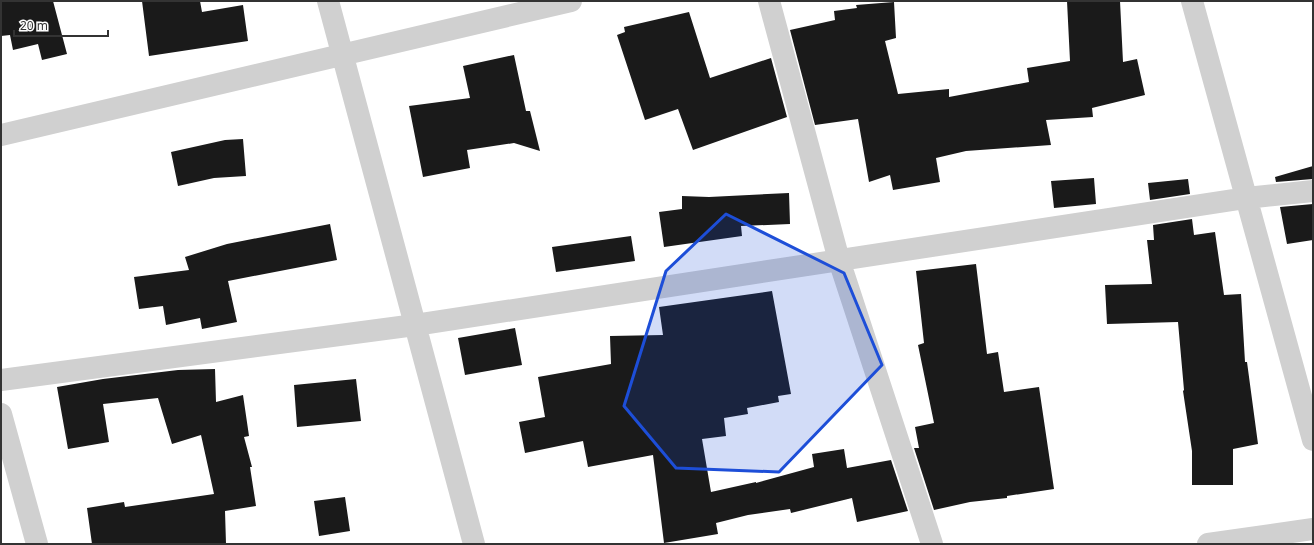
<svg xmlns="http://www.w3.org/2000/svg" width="1314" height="545" font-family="'Noto Sans',sans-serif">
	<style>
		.building { fill: #1a1a1a }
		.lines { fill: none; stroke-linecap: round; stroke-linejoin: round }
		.street { stroke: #d0d0d0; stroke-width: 22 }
		.marked { fill: #1d4ed8; fill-opacity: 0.2; stroke: #1d4ed8; stroke-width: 3; stroke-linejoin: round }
	</style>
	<rect width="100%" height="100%" fill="#fff"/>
	<path class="building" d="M1,1H53L67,54L42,60L38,44L13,50L10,35L1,36Z
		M142,1H200L202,12L243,5L248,41L149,56Z
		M1067,1H1120L1123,62L1137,59L1145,95L1092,108L1093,117L1046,120L1051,145L966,151L936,158L940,182L893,190L890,175L869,182L858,119L815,125L790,30L835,20L834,11L857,8L856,5L894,2L896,38L885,41L898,94L949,89V97L1029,82L1027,68L1070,61Z
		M689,12L710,78L771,58L787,117L693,150L678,109L645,120L617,35L625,32L624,27Z
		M514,55L526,111H530L540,151L514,143L467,150L470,168L423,177L409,106L470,98L463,66Z
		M243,139L246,176L214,178L178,186L171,152L225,140Z
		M1313,166V179L1276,182L1275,177Z
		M1094,178L1096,204L1054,208L1051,181Z
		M1188,179L1190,194L1150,200L1148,183Z
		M789,193L790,224L741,226L742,236L664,247L659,212L682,209V196L709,197Z
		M1313,204V240L1287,244L1280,207Z
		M1192,219L1194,235L1215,232L1224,295L1241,294L1245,362H1247L1258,444L1233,449V485H1192V451L1183,391L1184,390L1178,322L1107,324L1105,285L1152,284L1147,240H1154L1153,225Z
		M330,224L337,260L228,281L237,322L202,329L200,318L166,325L163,306L139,309L134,277L189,270L185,257L227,244Z
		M631,236L635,261L556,272L552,247Z
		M976,264L987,354L998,352L1004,392L1039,387L1054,489L1007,496V498L970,502L934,510L914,448H919L915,427L934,423L918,345L924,343L916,271Z
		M772,291L791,394L778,396L779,402L747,408L748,414L724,418L726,436L702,439L711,492L756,482V483L814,467L812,454L844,449L847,468L891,460L908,511L857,522L852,498L791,513L790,509L748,515L716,523L718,534L664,543L653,455L588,467L583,441L525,453L519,422L545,417L538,377L611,364L610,336L663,335L659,307Z
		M515,328L522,365L465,375L458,338Z
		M215,369L216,402L243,395L249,436L244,437L252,467H250L256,506L225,511L226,544H92L87,508L124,502L125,507L214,494L201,435L172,444L158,398L103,404L109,442L68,449L57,387L103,379L178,370Z
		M356,379L361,421L297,427L294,385Z
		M345,497L350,531L319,536L314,501Z"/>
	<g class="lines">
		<path class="street" d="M328,1L474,544
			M769,1L839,260L932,544
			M1192,1L1313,440
			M1,135L571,1
			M1,380L415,325L1246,198L1313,191
			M1,414L37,544
			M1208,544L1313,529"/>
	</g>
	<path class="marked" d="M726,214L844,273L882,365L779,472L676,468L624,406L666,271Z"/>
	<rect width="1314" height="545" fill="none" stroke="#333333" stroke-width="4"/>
	<path d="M14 30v6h94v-6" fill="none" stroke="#333333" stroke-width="2"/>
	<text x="20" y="30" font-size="12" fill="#333333" stroke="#ffffff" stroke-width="3" paint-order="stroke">20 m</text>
</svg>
